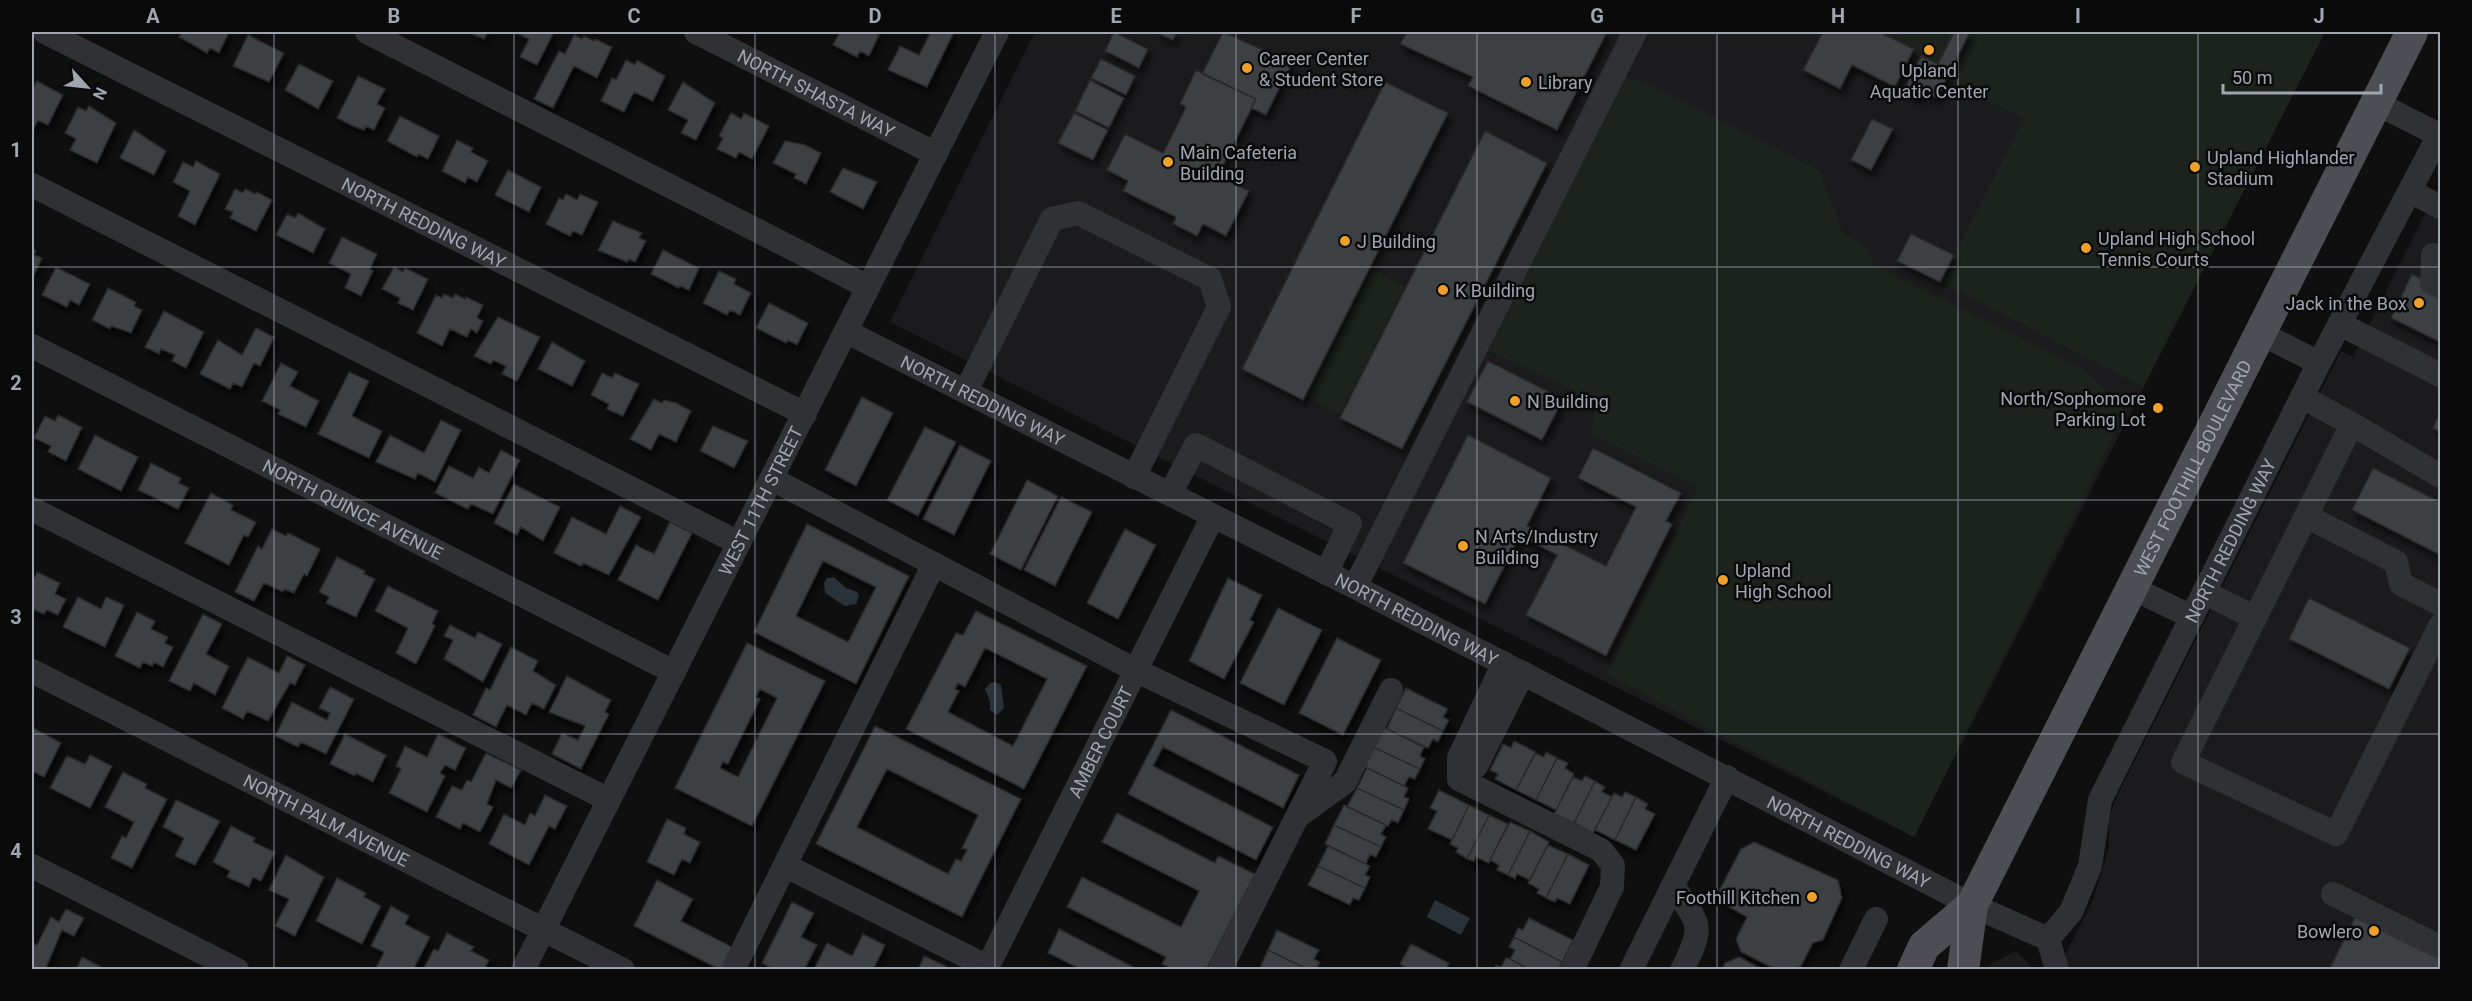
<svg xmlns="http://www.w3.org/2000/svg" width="2472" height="1001" font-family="Roboto,sans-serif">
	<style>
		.built { fill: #1b1b1d }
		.green { fill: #1b231c }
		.water { fill: #293238 }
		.building { fill: #3e3f43; stroke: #29292c; stroke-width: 1.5; fill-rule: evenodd; filter: url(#shadow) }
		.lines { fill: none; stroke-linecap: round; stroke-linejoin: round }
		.minor { stroke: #303135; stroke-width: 24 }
		.major { stroke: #4c4e54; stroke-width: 32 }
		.grid { fill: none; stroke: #a0a6b1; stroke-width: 1.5; stroke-opacity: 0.55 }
		.poi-dot { fill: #eda12a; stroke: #0a0a0b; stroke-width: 2 }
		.labels { text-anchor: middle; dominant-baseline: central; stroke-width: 5; stroke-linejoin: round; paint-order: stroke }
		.poi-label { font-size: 18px; fill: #a0a6b1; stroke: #0a0a0b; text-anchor: start }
		.street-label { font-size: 18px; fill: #a0a6b1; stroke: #0a0a0b }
		.neatline { fill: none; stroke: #a0a6b1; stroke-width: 2 }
		.grid-label { font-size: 20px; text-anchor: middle; font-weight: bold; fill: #a0a6b1 }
	</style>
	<defs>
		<filter id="shadow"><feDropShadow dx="3.5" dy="6" stdDeviation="3" flood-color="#0009"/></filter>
	</defs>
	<rect width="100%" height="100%" fill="#0f0f10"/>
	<path class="built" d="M1035,32H2325L1914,837L890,322Z
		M2440,184V969L2058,970L2093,900L2109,848V819L2117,796L2341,351L2353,357Z
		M2016,951L2034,969H1988L1991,964Z"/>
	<path class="green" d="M1867,32H1962L1943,68Z
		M1971,32H2325L2143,387L1941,282L2024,119L1947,80Z
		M1621,76L1645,82L1819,170L1843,233L1868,249L1874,265L2085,370L2126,411L1914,837L1606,674L1698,487L1591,434L1595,409L1583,403L1574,390L1483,349Z
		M1370,269L1405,287L1340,414L1305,397Z"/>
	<path class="water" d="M834,577L846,588L857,592L859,596L856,604L845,606L825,593L824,583L827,578Z
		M995,682L1001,685L1004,708L997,715L990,710V701L985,689L990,683Z
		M1435,900L1470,918L1461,935L1427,917Z"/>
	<path class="building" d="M182,32H229L219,53L210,48L207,53L179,37Z
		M468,32H488L484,39Z
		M514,32H554L537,65L520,57L529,39Z
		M840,32H873L879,35L869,56L860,51L857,57L833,45Z
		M931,32H954L927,87L888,70L900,46L919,55Z
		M1114,32L1148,49L1139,68L1105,51Z
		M1155,32H1177L1173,40Z
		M1223,32L1292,63L1266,115L1251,108L1256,99L1202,74Z
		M1407,32H1607L1557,130L1468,86L1473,77L1400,44Z
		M1823,32H1879L1914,49L1895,87L1852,65L1840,89L1803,70Z
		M1954,32H1970L1937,98L1923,91L1920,98L1904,90L1921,56L1938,64Z
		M248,35L284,53L269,82L233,66Z
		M574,35L582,39L584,36L594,41L595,39L612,47L597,78L574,66L553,108L534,99L559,51L565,54Z
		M1101,59L1135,76L1126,95L1091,78Z
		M626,60L635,65L637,60L665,76L653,101L634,92L624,112L601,101L612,78L616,80Z
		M299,64L333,81L318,109L285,90Z
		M1196,70L1256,99L1218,176L1249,191L1226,236L1203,224L1197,236L1173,224L1176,217L1123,191L1128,181L1107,170L1125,134L1163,153L1186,107L1180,104Z
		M358,76L385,89L377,104L385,108L374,130L366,126L364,130L353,126L337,118Z
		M1090,80L1124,98L1109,128L1075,111Z
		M37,81L63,95L48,125L38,120L33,130L32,84L34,86Z
		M683,82L715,103L696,140L681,133L688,120L668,110Z
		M1385,82L1448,113L1303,400L1242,369Z
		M89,106L116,123L97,163L70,150L76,139L65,133L78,107L86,111Z
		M731,113L741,119L744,113L769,126L752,159L739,152L736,158L717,149L723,138L719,136Z
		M1074,113L1108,130L1093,160L1058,143Z
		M400,116L439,136L428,159L418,154L417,157L387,141Z
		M1872,119L1893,129L1871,170L1851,160Z
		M134,130L166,151L154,175L120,158Z
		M1485,131L1547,163L1402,449L1340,418Z
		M457,140L473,148L471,152L488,161L477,182L468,177L465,183L442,171Z
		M785,141L805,145L821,153L806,184L794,178L796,174L773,163Z
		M196,161L220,174L195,225L178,216L190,191L173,182L183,162L193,167Z
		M843,168L877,182L863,209L830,192Z
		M508,170L541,187L529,212L495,195Z
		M235,189L243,193L245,189L256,194L257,192L272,200L256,231L230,218L233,212L225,209Z
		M566,194L577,200L580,194L598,202L582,235L573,231L570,236L546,224L559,198L563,200Z
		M298,213L325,229L313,253L276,235L287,214L295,218Z
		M613,221L642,233L639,238L646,241L635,262L629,259L627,262L598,250Z
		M1911,234L1954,255L1940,282L1897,261Z
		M342,237L377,254L370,269L373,271L361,296L345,288L351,274L329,263Z
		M32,248L36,251L34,255L42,258L32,279Z
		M663,250L699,268L689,290L680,286L679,288L651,274Z
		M56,267L90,284L79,305L70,300L67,307L42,295Z
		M394,267L403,272L405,268L428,279L413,310L398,303L400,298L382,289Z
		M719,271L736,279L734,284L751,293L740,315L730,310L727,315L703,303Z
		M2412,274L2440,288V342L2391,318Z
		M108,288L136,302L134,306L142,310L131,333L111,326L110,329L92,320Z
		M444,294L453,298L455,294L465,299L466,297L483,305L477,318L483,321L477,333L471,329L467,337L450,329L442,346L417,333L436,295L442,298Z
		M769,303L808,323L797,345L788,340L786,343L756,328Z
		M164,311L204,332L186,368L172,361L175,355L161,349L159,354L145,347Z
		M498,317L540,337L517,381L502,374L506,366L493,360L491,364L474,356Z
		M256,328L274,337L260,366L254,363L242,387L233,383L230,389L200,374L218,340L242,355Z
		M552,342L585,361L572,386L538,369Z
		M1488,361L1563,399L1542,440L1467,402Z
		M281,363L298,372L290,386L319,401L306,427L278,414L280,410L262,401Z
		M349,372L369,381L352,416L382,431L369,458L318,434Z
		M602,373L612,378L615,373L639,384L623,416L607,409L609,404L591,395Z
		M862,397L893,413L856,486L825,470Z
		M654,399L662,403L664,400L676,403L691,411L676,442L659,434L651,450L630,439Z
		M2440,412V432L2433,428Z
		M58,415L82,427L66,461L48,452L51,446L34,438L45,416L55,421Z
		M441,420L461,430L435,482L418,473L415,479L376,462L390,435L424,453Z
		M713,426L748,441L734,468L700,451Z
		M925,427L956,442L918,516L887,500Z
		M95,435L138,457L121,491L78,469Z
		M1468,435L1551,478L1527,526L1606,566L1636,507L1578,478L1593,448L1681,493L1666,521L1672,524L1606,656L1526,615L1557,555L1520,536L1485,604L1403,563Z
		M960,445L991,461L954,535L923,519Z
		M501,450L520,460L493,514L471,504L468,509L435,493L449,466L473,478L479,467L489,473Z
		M151,463L181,478L179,483L189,488L178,509L138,490Z
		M2373,468L2440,502V555L2352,510Z
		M1027,480L1058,496L1021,570L990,554Z
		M514,484L560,507L543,541L521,527L517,535L494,523Z
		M211,493L233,505L231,510L256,522L248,537L244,535L229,565L185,543Z
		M1061,497L1092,512L1055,586L1024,570Z
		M620,506L641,517L609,575L583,563L581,566L554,553L572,517L606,534Z
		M670,522L692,533L658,600L618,580L636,545L654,554Z
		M807,524L909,576L856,684L754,632ZM823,561L876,587L848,642L796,616Z
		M272,529L286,536L288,533L320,549L307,576L304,574L294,593L284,589L283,592L264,583L254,601L235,592L258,546L262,549Z
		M1125,529L1156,545L1118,619L1087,603Z
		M337,557L365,571L364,574L375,579L356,617L326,603L329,597L319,592Z
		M37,572L60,583L55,594L66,599L58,615L47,610L44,614L35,610L32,612V575L35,577Z
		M1228,578L1262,595L1250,620L1254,622L1224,679L1189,661Z
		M388,586L438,611L432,624L435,626L416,664L396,653L408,628L375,611Z
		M78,597L101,609L106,597L124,605L105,647L63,627Z
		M2309,598L2410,648L2389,689L2289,639Z
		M1278,608L1322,630L1284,705L1240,683Z
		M976,611L1087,666L1024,789L906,729L956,633L963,635ZM985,648L1047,679L1013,746L948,712L959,691L955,689L958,683L965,687Z
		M137,612L155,621L151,629L168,637L165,643L173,647L163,667L154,662L152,666L143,662L140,668L115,656Z
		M203,614L222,624L206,654L229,666L215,695L194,683L190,691L169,681Z
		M450,625L475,638L478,632L502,644L483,682L444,659L453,640L444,636Z
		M1337,638L1381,660L1343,735L1299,713Z
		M747,643L825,681L752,826L675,788ZM760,689L777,698L738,777L720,768L723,762L728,764L760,699L756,697Z
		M511,647L538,661L533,671L556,685L544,709L532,703L526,715L507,705L496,727L473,715L486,688L490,690Z
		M287,656L305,665L295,685L290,683L268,721L247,711L243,719L222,708L248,657L279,673Z
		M567,676L611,700L605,712L609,714L581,769L552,754L562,733L578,740L585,726L549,712Z
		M330,687L354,699L326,754L301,742L298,747L275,736L292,702L327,720L330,713L319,708Z
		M1406,688L1448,709L1443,717L1449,720L1443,731L1396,708Z
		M1396,708L1443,731L1438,742L1433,739L1428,748L1387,729Z
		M1171,710L1299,775L1283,808L1163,747L1153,766L1273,827L1256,860L1128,794Z
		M875,726L1021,799L962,917L816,844ZM887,769L978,815L962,848L967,850L961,861L956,859L948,874L857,827Z
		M32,727L61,743L44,777L32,771Z
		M1383,727L1424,747L1420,756L1425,759L1420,769L1373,747Z
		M345,734L386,755L373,782L356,773L355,776L330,764Z
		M438,734L466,748L455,770L445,765L440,773L445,776L427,812L389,793L401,769L396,766L405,746L427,757Z
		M1514,741L1536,752L1516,790L1495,779L1498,774L1490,770L1503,744L1511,748Z
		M1373,747L1420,769L1415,779L1409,777L1404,786L1363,766Z
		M1546,752L1557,758L1536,800L1516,790L1535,753L1544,757Z
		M486,753L521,770L511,788L496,780L487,804L493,807L480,832L463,823L460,829L436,817L452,786L462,790L467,780L471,782Z
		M90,755L112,766L90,808L50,788L67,756L85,764Z
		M1557,758L1568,763L1565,768L1574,774L1556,810L1536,800Z
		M1367,768L1408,788L1404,797L1409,799L1404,810L1357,788Z
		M123,772L147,784L145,788L167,799L132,868L111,858L122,836L126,838L134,822L105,807Z
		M1585,776L1595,781L1574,823L1554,814L1573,777L1582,781Z
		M1595,781L1605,787L1602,792L1612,797L1593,833L1574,823Z
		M1357,788L1404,810L1398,823L1392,820L1388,826L1347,807Z
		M1439,790L1469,805L1452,840L1428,829L1437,811L1430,808Z
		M1625,792L1636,797L1615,840L1595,830L1614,793L1622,797Z
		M545,795L567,806L555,829L549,826L529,865L489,844L504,814L525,825L530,813L535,816Z
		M1636,797L1648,804L1645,809L1655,814L1636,850L1615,840Z
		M176,800L220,821L195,865L175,856L184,838L163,827Z
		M1344,805L1386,825L1381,834L1386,837L1381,847L1334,825Z
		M1469,805L1489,815L1467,859L1456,852L1458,848L1450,844Z
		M1117,813L1215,863L1218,856L1255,874L1206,970H1174L1162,964L1166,957L1067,907L1082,877L1181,927L1199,891L1102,842Z
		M1489,815L1508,824L1490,860L1489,863L1476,857L1474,861L1467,859Z
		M667,819L686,828L684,834L700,842L690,863L682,859L674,875L647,862Z
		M1510,822L1530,831L1508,875L1497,870L1499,865L1490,860Z
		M1334,825L1381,847L1376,857L1370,854L1366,864L1325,844Z
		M231,826L255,838L253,842L275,852L261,881L253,877L249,887L227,877L230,871L213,862Z
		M1530,831L1549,842L1530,880L1517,874L1515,879L1508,875Z
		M1754,842L1838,880L1842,898L1823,940L1813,943L1801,966L1794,970H1777L1741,952L1736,939L1747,917L1725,905L1719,891L1741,849Z
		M1548,845L1568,854L1546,898L1537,893L1539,889L1528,883Z
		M1328,846L1370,866L1365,875L1370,877L1365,888L1318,866Z
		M1568,854L1589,865L1570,904L1557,898L1555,902L1546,898Z
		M286,855L324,877L295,936L275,926L289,899L269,890Z
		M1318,866L1365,888L1359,900L1353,898L1350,905L1308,885Z
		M337,878L366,893L364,897L381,906L362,944L316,921Z
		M657,880L693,899L681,921L732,947L721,970L634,926Z
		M792,902L814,913L801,937L817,945L804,970H774L762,963Z
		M391,906L409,916L405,924L430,937L413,970H375L384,952L371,946Z
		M66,909L84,918L74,936L62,930L45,970H32V943L37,945L51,917L59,922Z
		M2358,911L2440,952V970H2329Z
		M1529,918L1573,940L1562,962L1514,937L1518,928L1523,930Z
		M1059,929L1139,970H1082L1048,953Z
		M1277,930L1319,950L1314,959L1320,962L1316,970H1309L1268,950Z
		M447,933L474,947L471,951L489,960L484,970L424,968L434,949L438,951Z
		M863,934L885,945L873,970H814L827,943L852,956Z
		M1514,937L1562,962L1558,970H1530L1510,959L1515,950L1509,947Z
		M1411,944L1449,963L1445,970H1410L1400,964Z
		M1268,950L1309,970H1259Z
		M924,956L946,966L944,970H918Z
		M82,957L103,968L102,970H76Z
		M1739,957L1764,970H1722L1725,963Z
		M1506,958L1510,959L1530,970H1494L1496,965L1501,967Z"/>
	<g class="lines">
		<g class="minor">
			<path id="s1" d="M45,32L805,414"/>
			<path d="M367,32L868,287"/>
			<path id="s2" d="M696,32L936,154"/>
			<path d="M2376,103L2439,135"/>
			<path d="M32,185L739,543"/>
			<path d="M2410,191L2440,207"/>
			<path d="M2433,255L2432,283L2440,287"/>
			<path d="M2340,324L2440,375"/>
			<path id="s3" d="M847,332L1355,587L1972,905L2048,939L2071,912L2090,866L2100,800L2319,363L2440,133"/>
			<path d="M2260,333L2319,363"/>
			<path id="s4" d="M32,346L674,672"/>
			<path d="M966,391L1052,219L1078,213L1210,279L1219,307L1134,477"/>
			<path d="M2302,397L2352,424L2183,762L2336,834L2440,626"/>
			<path d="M2352,424L2440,476"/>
			<path d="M772,479L1137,671L1325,761L1220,970"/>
			<path d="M1170,494L1196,445L1350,524L1326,573"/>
			<path d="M32,509L609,800"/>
			<path d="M2306,516L2396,562L2401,584L2440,604"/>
			<path d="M1355,587L1635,32"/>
			<path d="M2132,588L2192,617"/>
			<path d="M2204,592L2255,618"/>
			<path d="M1504,663L1459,758V779L1476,766L1523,673"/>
			<path id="s5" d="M32,671L623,970"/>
			<path d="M1459,779L1601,850L1613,865L1612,887L1572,970"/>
			<path d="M1301,814L1345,782L1391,690"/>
			<path d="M32,866L237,970"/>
			<path d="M786,866L988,967"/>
			<path d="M1673,886C1700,925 1705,925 1682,970"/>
			<path d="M2333,894L2440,947"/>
			<path d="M2048,939L2057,970"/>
			<path id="s6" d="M523,970L997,32"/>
			<path d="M733,970L934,564"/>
			<path id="s7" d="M986,970L1213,516"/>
			<path d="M1631,970L1727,777"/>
			<path d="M1851,970L1876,919"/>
		</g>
		<g class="major">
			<path d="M1913,970L1924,946L1972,905"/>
			<path id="s8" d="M1963,970L1972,905L2412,32"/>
		</g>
	</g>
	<path class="grid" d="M274,32V970M514,32V970M755,32V970M995,32V970M1236,32V970M1477,32V970M1717,32V970M1958,32V970M2198,32V970M32,267H2440M32,500H2440M32,734H2440"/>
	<g class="poi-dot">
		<circle cx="1929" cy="50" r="6"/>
		<circle cx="1247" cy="68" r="6"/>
		<circle cx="1526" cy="82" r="6"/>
		<circle cx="1168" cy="162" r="6"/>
		<circle cx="2195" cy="167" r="6"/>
		<circle cx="1345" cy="241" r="6"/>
		<circle cx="2086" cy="248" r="6"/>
		<circle cx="1443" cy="290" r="6"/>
		<circle cx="2419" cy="303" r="6"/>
		<circle cx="1515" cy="401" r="6"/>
		<circle cx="2158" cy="408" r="6"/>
		<circle cx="1463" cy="546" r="6"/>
		<circle cx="1723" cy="580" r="6"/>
		<circle cx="1812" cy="897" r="6"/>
		<circle cx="2374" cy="931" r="6"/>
	</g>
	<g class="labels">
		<g class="poi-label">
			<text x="1259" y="58">Career Center<tspan x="1259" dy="21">&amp; Student Store</tspan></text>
			<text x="1929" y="70" text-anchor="middle">Upland<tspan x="1929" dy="21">Aquatic Center</tspan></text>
			<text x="1538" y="82">Library</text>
			<text x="1180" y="152">Main Cafeteria<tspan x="1180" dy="21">Building</tspan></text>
			<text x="2207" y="157">Upland Highlander<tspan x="2207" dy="21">Stadium</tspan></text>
			<text x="2098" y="238">Upland High School<tspan x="2098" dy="21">Tennis Courts</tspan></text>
			<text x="1357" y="241">J Building</text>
			<text x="1455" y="290">K Building</text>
			<text x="2407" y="303" text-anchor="end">Jack in the Box</text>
			<text x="2146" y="398" text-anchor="end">North/Sophomore<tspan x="2146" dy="21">Parking Lot</tspan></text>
			<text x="1527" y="401">N Building</text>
			<text x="1475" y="536">N Arts/Industry<tspan x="1475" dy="21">Building</tspan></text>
			<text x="1735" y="570">Upland<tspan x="1735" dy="21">High School</tspan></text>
			<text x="1800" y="897" text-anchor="end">Foothill Kitchen</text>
			<text x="2362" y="931" text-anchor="end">Bowlero</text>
		</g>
		<g class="street-label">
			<text stroke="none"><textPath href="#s2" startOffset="135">NORTH SHASTA WAY</textPath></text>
			<text stroke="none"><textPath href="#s1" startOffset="424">NORTH REDDING WAY</textPath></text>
			<text stroke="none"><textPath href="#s3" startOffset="152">NORTH REDDING WAY</textPath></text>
			<text stroke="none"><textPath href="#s8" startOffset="555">WEST FOOTHILL BOULEVARD</textPath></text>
			<text stroke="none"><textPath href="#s6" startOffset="526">WEST 11TH STREET</textPath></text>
			<text stroke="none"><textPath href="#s4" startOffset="360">NORTH QUINCE AVENUE</textPath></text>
			<text stroke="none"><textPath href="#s3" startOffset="1788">NORTH REDDING WAY</textPath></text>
			<text stroke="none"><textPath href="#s3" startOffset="638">NORTH REDDING WAY</textPath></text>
			<text stroke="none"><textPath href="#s7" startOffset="255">AMBER COURT</textPath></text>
			<text stroke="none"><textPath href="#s5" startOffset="330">NORTH PALM AVENUE</textPath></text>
			<text stroke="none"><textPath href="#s3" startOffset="1124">NORTH REDDING WAY</textPath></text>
		</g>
	</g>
	<rect width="2472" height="1001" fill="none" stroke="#0a0a0b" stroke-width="66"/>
	<g transform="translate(87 87) rotate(117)" stroke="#0a0a0b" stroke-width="4.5" paint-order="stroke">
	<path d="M0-4.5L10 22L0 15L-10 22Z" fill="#a0a6b1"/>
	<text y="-9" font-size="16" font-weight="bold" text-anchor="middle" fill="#a0a6b1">N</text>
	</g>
	<path d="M2223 84v9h158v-9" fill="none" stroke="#a0a6b1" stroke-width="3"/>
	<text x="2232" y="84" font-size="18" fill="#a0a6b1" stroke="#0a0a0b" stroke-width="4.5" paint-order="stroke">50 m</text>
	<rect x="33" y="33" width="2406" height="935" class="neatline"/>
	<g class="grid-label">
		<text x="153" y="23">A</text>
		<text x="394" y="23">B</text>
		<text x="634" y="23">C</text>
		<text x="875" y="23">D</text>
		<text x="1116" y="23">E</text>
		<text x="1356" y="23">F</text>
		<text x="1597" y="23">G</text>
		<text x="1838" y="23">H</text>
		<text x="2078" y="23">I</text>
		<text x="2319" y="23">J</text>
		<text x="16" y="157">1</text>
		<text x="16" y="390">2</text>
		<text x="16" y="624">3</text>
		<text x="16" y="858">4</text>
	</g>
</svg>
